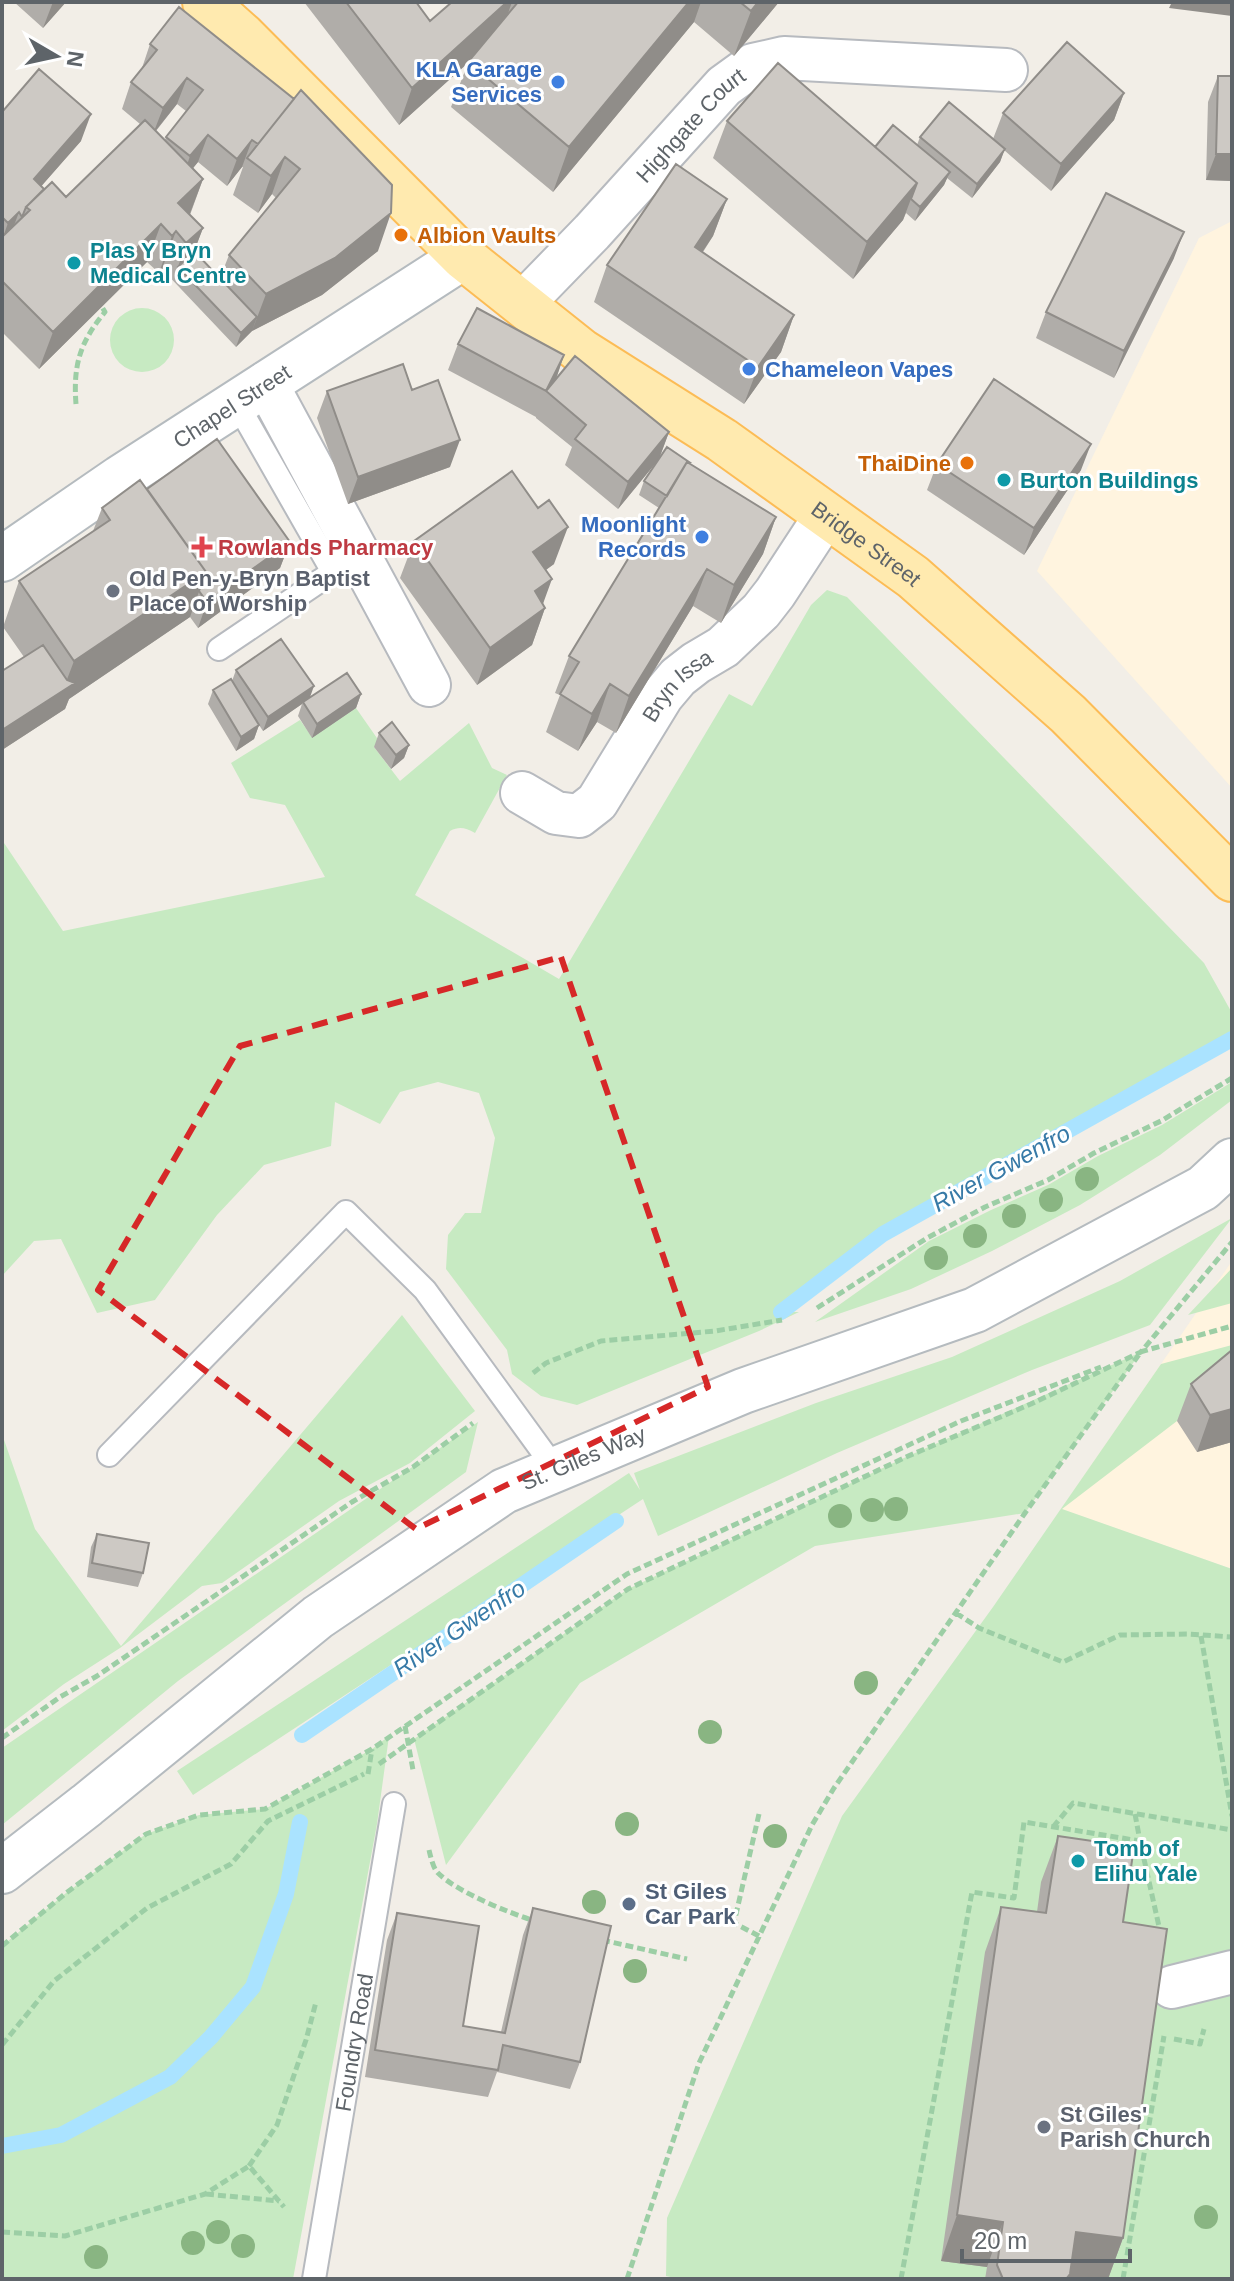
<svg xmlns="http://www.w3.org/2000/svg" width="1234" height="2281" font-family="Helvetica,sans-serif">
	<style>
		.commercial { fill: #fff4df }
		.green { fill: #c7eac2 }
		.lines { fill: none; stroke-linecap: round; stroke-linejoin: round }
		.stream { stroke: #aae3ff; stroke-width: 16 }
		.lane-casing { stroke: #b7babf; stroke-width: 26 }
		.street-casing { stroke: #b7babf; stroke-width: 46 }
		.secondary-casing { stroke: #b5bbbf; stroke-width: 48 }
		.primary-casing { stroke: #fcbc56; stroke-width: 48 }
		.path { stroke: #9ccea5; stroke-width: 5; stroke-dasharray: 8 4; stroke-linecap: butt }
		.lane { stroke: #fff; stroke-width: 22 }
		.street { stroke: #fff; stroke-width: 42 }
		.secondary { stroke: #fff; stroke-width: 44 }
		.primary { stroke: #ffeaaf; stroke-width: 44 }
		.tree { fill: #89b582 }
		.wall { fill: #b0ada9; fill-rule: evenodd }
		.shaded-wall { fill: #908d89 }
		.building { fill: #cdc9c4; stroke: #908d89; stroke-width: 2 }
		.marked { fill: none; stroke: #d62828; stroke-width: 6; stroke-dasharray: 16 10; stroke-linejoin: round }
		.shop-dot { fill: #3f7fe0; stroke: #fff; stroke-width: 3 }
		.food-dot { fill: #e8710a; stroke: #fff; stroke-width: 3 }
		.culture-dot { fill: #0f9aa8; stroke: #fff; stroke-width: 3 }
		.health-dot { fill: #e0444e; stroke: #fff; stroke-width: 3 }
		.worship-dot { fill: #6b7280; stroke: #fff; stroke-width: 3 }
		.service-dot { fill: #5c6f8a; stroke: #fff; stroke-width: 3 }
		.labels { text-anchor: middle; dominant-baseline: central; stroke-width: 6; stroke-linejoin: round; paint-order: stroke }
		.shop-label { font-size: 22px; font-weight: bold; fill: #366cbe; stroke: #fff; text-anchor: end }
		.street-label { font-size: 22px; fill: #5e6469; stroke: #fff }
		.food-label { font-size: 22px; font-weight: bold; fill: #c56008; stroke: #fff; text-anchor: start }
		.culture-label { font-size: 22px; font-weight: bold; fill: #0d838f; stroke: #fff; text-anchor: start }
		.health-label { font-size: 22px; font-weight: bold; fill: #be3a42; stroke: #fff; text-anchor: start }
		.worship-label { font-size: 22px; font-weight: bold; fill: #5b616d; stroke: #fff; text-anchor: start }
		.service-label { font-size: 22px; font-weight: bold; fill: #4e5e75; stroke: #fff; text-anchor: start }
		.water-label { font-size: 24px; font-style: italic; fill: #377aa7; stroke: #fff }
	</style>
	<rect width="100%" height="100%" fill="#f2eee7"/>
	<path class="commercial" d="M1232,221V788L1037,571L1199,238Z
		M1232,1261V1569L1061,1509Z"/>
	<path class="green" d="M110 340a32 32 0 1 1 64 0a32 32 0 1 1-64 0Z
		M827,590L847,597L1204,963L1232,1013V1039L883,1234L782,1312H799L759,1331L577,1405L541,1396L512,1374L507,1350L446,1269L448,1235L465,1213H481L495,1138L479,1093L438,1082L400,1092L380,1124L335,1102L331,1146L264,1165L217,1215L155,1300L97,1313L61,1239L34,1241L2,1276V840L63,931L325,877L285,805L250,798L231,763L300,720L312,737L356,708L379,741L374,747L400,781L469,723L492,768L507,775L475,833C465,828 460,826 450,831L415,895L559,979L729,694L752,706L811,605Z
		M1232,1082V1100L1160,1155L1080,1205L992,1251L911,1289L815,1322L929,1241L991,1210L1048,1185L1098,1156L1162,1125Z
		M1232,1218L1150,1325L1032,1370L837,1453L658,1536L643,1499L193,1795L177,1771L629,1473L640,1490L634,1473L816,1403L952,1357L1120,1281Z
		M1232,1268V1303L1188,1315Z
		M402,1315L475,1411L410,1463L339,1501L222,1583L202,1586L120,1648L64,1684L2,1731V1434L35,1529L121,1646Z
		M1232,1345V1376L1177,1421L1062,1509L1232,1569V2279H679L666,2276L667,2218L842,1816L993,1607L1161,1364Z
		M1141,1352L1025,1513L815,1546L580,1683L446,1865L414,1739L628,1589L906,1457Z
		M478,1422L466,1472L178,1681L2,1825V1748Z
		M389,1736L377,1824L293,2279H2V1946L66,1893L146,1834L199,1815L265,1809L372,1749Z"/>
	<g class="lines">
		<path class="stream" d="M781,1312L883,1234L1232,1039
			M302,1735L616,1521
			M2,2146L61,2135L170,2077L211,2037L253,1987L286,1894L300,1822"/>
		<defs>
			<g id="lane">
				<path d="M219,649L333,572L236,402"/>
				<path d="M109,1455L346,1212L425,1290L556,1470"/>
				<path id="s1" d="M314,2279L394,1804"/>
			</g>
			<g id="street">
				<path id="s2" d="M522,304L592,232L724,86L753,65L784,58L1006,70"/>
				<path d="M266,383L429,685"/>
				<path id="s3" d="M522,793L556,813L579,816L597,802L662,696L678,677L696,663L723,647L761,611L775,593L826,515"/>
				<path d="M1172,1987L1232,1972"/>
			</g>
			<g id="secondary">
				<path id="s4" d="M2,559L120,478L463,257"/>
				<path id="s5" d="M2,1871L87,1805L318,1617L504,1491L743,1391L975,1310L1203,1188L1232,1161"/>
			</g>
			<g id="primary">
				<path id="s6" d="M205,2L243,36L463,257L581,351L722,440L913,577L1068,714L1232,879"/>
			</g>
		</defs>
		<use href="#lane" class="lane-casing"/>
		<use href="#street" class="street-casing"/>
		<use href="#secondary" class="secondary-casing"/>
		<use href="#primary" class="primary-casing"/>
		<path class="path" d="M76,404C73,365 80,342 105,312L102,307
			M817,1308L927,1238L985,1207L1048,1180L1094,1153L1161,1121L1232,1078
			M1140,1352L1232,1326
			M533,1373L546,1363L601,1341L715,1331L782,1320
			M956,1613L979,1628L1063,1662L1120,1635L1188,1634L1232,1637
			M1201,1636L1232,1816
			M405,1726L413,1770
			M2,1738L60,1697L97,1676L352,1502L413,1467L473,1423
			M379,1764L628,1589L906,1457L1031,1404L1141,1352L1232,1242
			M368,1774L372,1749
			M759,1814L734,1923L759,1936
			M1135,1814L1140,1841
			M1053,1827L1073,1803L1232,1830
			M429,1850C431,1858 433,1868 438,1873C457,1892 509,1913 535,1921
			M602,1940L687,1959
			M2,1946L66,1893L146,1834L199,1815L265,1809L372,1749L627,1574L961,1421L1101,1367
			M1174,2039L1200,2044L1204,2029
			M2,2045L54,1981L147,1908L231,1864L268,1821L364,1774
			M249,2166L277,2125L306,2040L316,2002
			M206,2194L279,2201
			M2,2232L65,2236L205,2194L249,2166L284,2207
			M627,2279L699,2063L812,1825L834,1788L1025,1513L1140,1353
			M901,2279L972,1892L1014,1898L1024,1822L1140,1841L1160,1931
			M1123,2279L1164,2036"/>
		<use href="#lane" class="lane"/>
		<use href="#street" class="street"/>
		<use href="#secondary" class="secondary"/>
		<use href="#primary" class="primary"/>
	</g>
	<g class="tree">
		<circle cx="1087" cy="1179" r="12"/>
		<circle cx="1051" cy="1200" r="12"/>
		<circle cx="1014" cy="1216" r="12"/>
		<circle cx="975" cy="1236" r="12"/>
		<circle cx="936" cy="1258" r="12"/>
		<circle cx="896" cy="1509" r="12"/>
		<circle cx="872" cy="1510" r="12"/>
		<circle cx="840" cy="1516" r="12"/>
		<circle cx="866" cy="1683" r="12"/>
		<circle cx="710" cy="1732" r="12"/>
		<circle cx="627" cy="1824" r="12"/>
		<circle cx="775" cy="1836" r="12"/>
		<circle cx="594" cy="1902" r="12"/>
		<circle cx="635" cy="1971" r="12"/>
		<circle cx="1206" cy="2217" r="12"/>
		<circle cx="218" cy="2232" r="12"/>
		<circle cx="193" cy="2243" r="12"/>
		<circle cx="243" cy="2246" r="12"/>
		<circle cx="96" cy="2257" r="12"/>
	</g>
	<path class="wall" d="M14,2H66L43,28Z
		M304,2H416L430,21L452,2H779L734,56L694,22L553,192L451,107L468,63L399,125Z
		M179,7L378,251L322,295L252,331L236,347L162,269L159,273L147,262L39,369L2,332V112L81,141L41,186L44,189L66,197L140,124L122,109L131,82L141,71L150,44ZM177,104L186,111L166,137L165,140L156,131ZM198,162L227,186L242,167H243L233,195L258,213L272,194L276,198L229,255L220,278L194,251L203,228L190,215L203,179L193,168Z
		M1218,76H1232V181L1206,180L1208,102Z
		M1124,93L1114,120L1051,191L1004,150L1000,162L972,198L947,178L944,185L915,221L906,213L903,220L853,279L713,158L727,121L875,147L917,145L920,137L993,139L1003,113Z
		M727,199L713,236L703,252L794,315L781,352L744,404L594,302L607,265Z
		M1174,258L1114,378L1036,338L1046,312Z
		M458,344L564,355L556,379L669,432L659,459L618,509L565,465L572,447L536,418V417L448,370Z
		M412,390L450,467L348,504L317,418L327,391Z
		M689,463L776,517L763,554L721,623L693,606L616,733L597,722L578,751L546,732L560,695L555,693L569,656L659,508L639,495L644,481Z
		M937,464L1081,470L1024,555L927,490Z
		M147,489L290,542L280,568L198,628L190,617L69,699L65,709L2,750V671L24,657L3,627L19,581L93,531L102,508Z
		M414,541L554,564L546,570L543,604L545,608L532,645L477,685L400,578Z
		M236,670L309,698L361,694L356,708L312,738L298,716L302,704L263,731L259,725L254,739L236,751L208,704L213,690L232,681Z
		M379,733L409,745L404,758L391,769L374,747Z
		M1232,1350V1442L1197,1452L1177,1421L1191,1384Z
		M97,1534L143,1573L138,1587L87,1577L91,1547Z
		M1058,1836L1123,1922V2238L1108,2279H985L987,2267L941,2261L985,1952L1001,1907L1037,1912L1041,1882Z
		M533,1908L580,2062L570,2089L497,2072L488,2097L365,2077L387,1940L397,1913L463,2026L501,2032L523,1935Z"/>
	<path class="shaded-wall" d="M53,2H66L43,28Z
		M507,2H512L501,33L399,125L412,88Z
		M689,2H701L694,22L553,192L569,147Z
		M758,2H779L734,56L751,11Z
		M1172,2H1232V16L1169,8Z
		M187,78L177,104L153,134L163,108Z
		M1124,93L1114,120L1051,191L1061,164Z
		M91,114L81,141L24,206L34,179Z
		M208,135L198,162L181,183L190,156Z
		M252,140L242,167L227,186L237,159Z
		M1005,149L1000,162L972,198L977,184Z
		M1216,154H1232V181L1206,180Z
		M285,157L272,194L258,213L271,176Z
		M950,172L944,185L915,221L920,207Z
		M203,179L189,216L178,203Z
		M917,183L903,220L853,279L867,242Z
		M727,199L713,236L681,284L695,247Z
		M19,212L9,239L2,240L8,223Z
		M391,213L378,251L322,295L252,331L266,294Z
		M161,224L147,262L39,369L53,332Z
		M203,228L189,265L178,267L186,243Z
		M176,231L162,269L159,273L172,236Z
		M1184,232L1174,258L1114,378L1124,351Z
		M794,315L781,352L744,404L758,367Z
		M257,317L252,331L236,347L241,333Z
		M564,355L555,382L546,391L536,417L546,391Z
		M669,432L659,459L618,509L628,482Z
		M460,440L450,467L348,504L358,477Z
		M1091,444L1081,470L1024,555L1034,528Z
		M776,517L763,554L721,623L734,585Z
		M568,527L554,564L519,589L533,552Z
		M290,542L280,568L198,628L207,602Z
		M707,569L693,606L616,733L629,696Z
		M206,572L190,617L69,699L65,709L2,750V730L63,690L74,661Z
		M552,579L540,612L545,608L532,645L477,685L490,648L535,591Z
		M610,684L597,722L578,751L592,714Z
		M314,686L309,700L303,702L302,704L263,731L268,717Z
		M361,694L356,708L312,738L317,724Z
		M259,725L254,739L236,751L241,737Z
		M409,745L404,758L391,769L396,755Z
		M1232,1409V1442L1197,1452L1210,1415Z
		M957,2215L1003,2222L987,2267L941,2261Z
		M1076,2232L1123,2238L1108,2279H1066Z"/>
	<path class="building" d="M346,2H416L430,21L452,2H507L412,88Z
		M518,2H689L569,147L468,62Z
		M740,2H758L751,11Z
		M179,7L294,99L258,144L252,140L237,159L208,135L190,156L166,137L203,90L187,78L163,108L131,82L157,50L150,44Z
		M1067,42L1124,93L1061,164L1003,113Z
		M778,63L917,183L867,242L727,121Z
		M39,69L91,114L34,179L44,189L26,207L22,217L19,212L8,223L2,217V112Z
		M1218,76H1232V154H1216Z
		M301,90L392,185L391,213L335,258L266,294L229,255L300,169L285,157L271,176L247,158Z
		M949,102L1005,149L977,184L920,137Z
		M145,120L203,179L178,203L203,228L186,243L176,231L172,236L161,224L53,332L2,281V237L30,210L26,207L52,182L66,197Z
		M893,125L950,172L920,207L911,199L917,183L875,147Z
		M676,164L727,199L695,247L794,315L758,367L607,265Z
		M1106,193L1184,232L1124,351L1046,312Z
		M194,251L257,317L241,333L178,267Z
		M477,308L564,355L546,391L458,344Z
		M575,356L669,432L628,482L575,439L586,425L546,391Z
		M403,364L412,390L438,380L460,440L358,477L327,391Z
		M994,379L1091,444L1034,528L937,464Z
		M217,439L290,542L207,602L199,591L206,572L147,489Z
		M667,447L689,462H687L667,496L644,481Z
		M687,462L776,517L734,585L707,569L629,696L610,684L592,714L560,694L579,662L569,656Z
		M512,471L538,508L549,500L568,527L533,552L552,579L535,591L545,608L490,648L414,541Z
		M140,480L206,572L74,661L19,581L110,520L102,508Z
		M281,639L314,686L268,717L236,670Z
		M43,645L67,680L75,683L2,730V671Z
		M347,673L361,694L317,724L303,702Z
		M231,679L259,725L241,737L213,690Z
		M392,722L409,745L396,755L379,733Z
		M1232,1350V1409L1210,1415L1191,1384Z
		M97,1534L149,1543L143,1573L92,1563Z
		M1058,1836L1134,1847L1123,1922L1167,1929L1123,2238L1076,2232L1070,2274L1066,2279H1003L997,2265L1003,2222L957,2215L1001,1907L1046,1913Z
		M533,1908L611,1926L580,2062L503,2045L498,2070L375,2050L397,1913L479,1926L463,2026L505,2033Z"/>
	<path class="marked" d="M561,957L708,1387L416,1529L98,1290L240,1046Z"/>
	<g class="shop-dot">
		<circle cx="558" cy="82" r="8"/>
		<circle cx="749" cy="369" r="8"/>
		<circle cx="702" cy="537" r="8"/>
	</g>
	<g class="food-dot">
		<circle cx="401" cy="235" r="8"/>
		<circle cx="967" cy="463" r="8"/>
	</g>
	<g class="culture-dot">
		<circle cx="74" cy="263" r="8"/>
		<circle cx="1004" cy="480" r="8"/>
		<circle cx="1078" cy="1861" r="8"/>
	</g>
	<path class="health-dot" d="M198 535h8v8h8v8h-8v8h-8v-8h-8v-8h8z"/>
	<g class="worship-dot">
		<circle cx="113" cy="591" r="8"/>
		<circle cx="1044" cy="2127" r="8"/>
	</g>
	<circle class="service-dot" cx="629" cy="1904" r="8"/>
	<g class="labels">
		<g class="shop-label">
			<text x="542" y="69">KLA Garage<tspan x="542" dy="25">Services</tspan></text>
			<text x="765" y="369" text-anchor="start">Chameleon Vapes</text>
			<text x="686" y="524">Moonlight<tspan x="686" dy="25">Records</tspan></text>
		</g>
		<g class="street-label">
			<text stroke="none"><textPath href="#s2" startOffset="246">Highgate Court</textPath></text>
			<text stroke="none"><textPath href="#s4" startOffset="276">Chapel Street</textPath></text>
			<text stroke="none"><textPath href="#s6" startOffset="858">Bridge Street</textPath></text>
			<text stroke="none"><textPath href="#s3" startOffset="228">Bryn Issa</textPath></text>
			<text stroke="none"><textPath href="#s5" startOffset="716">St. Giles Way</textPath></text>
			<text stroke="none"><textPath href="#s1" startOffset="240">Foundry Road</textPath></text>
		</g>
		<g class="food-label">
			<text x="417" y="235">Albion Vaults</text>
			<text x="951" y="463" text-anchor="end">ThaiDine</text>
		</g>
		<g class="culture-label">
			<text x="90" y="250">Plas Y Bryn<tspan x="90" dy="25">Medical Centre</tspan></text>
			<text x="1020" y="480">Burton Buildings</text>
			<text x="1094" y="1848">Tomb of<tspan x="1094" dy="25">Elihu Yale</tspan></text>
		</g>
		<g class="health-label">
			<text x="218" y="547">Rowlands Pharmacy</text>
		</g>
		<g class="worship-label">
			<text x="129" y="578">Old Pen-y-Bryn Baptist<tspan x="129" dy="25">Place of Worship</tspan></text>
			<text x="1060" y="2114">St Giles'<tspan x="1060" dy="25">Parish Church</tspan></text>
		</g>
		<g class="service-label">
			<text x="645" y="1891">St Giles<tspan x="645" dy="25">Car Park</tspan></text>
		</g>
		<g class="water-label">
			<text transform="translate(1001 1168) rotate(-29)">River Gwenfro</text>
			<text transform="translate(459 1628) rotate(-34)">River Gwenfro</text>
		</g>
	</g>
	<rect width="1234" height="2281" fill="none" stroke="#5e6469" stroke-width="8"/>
	<g transform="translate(56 56) rotate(99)" stroke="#ffffff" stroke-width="6" paint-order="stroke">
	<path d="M0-6L14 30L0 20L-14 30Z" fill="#5e6469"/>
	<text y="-12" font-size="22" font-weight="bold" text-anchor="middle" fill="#5e6469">N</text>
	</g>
	<path d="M962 2249v12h168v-12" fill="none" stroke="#5e6469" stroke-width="4"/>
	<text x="974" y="2249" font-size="24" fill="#5e6469" stroke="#ffffff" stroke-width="6" paint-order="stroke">20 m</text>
</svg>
